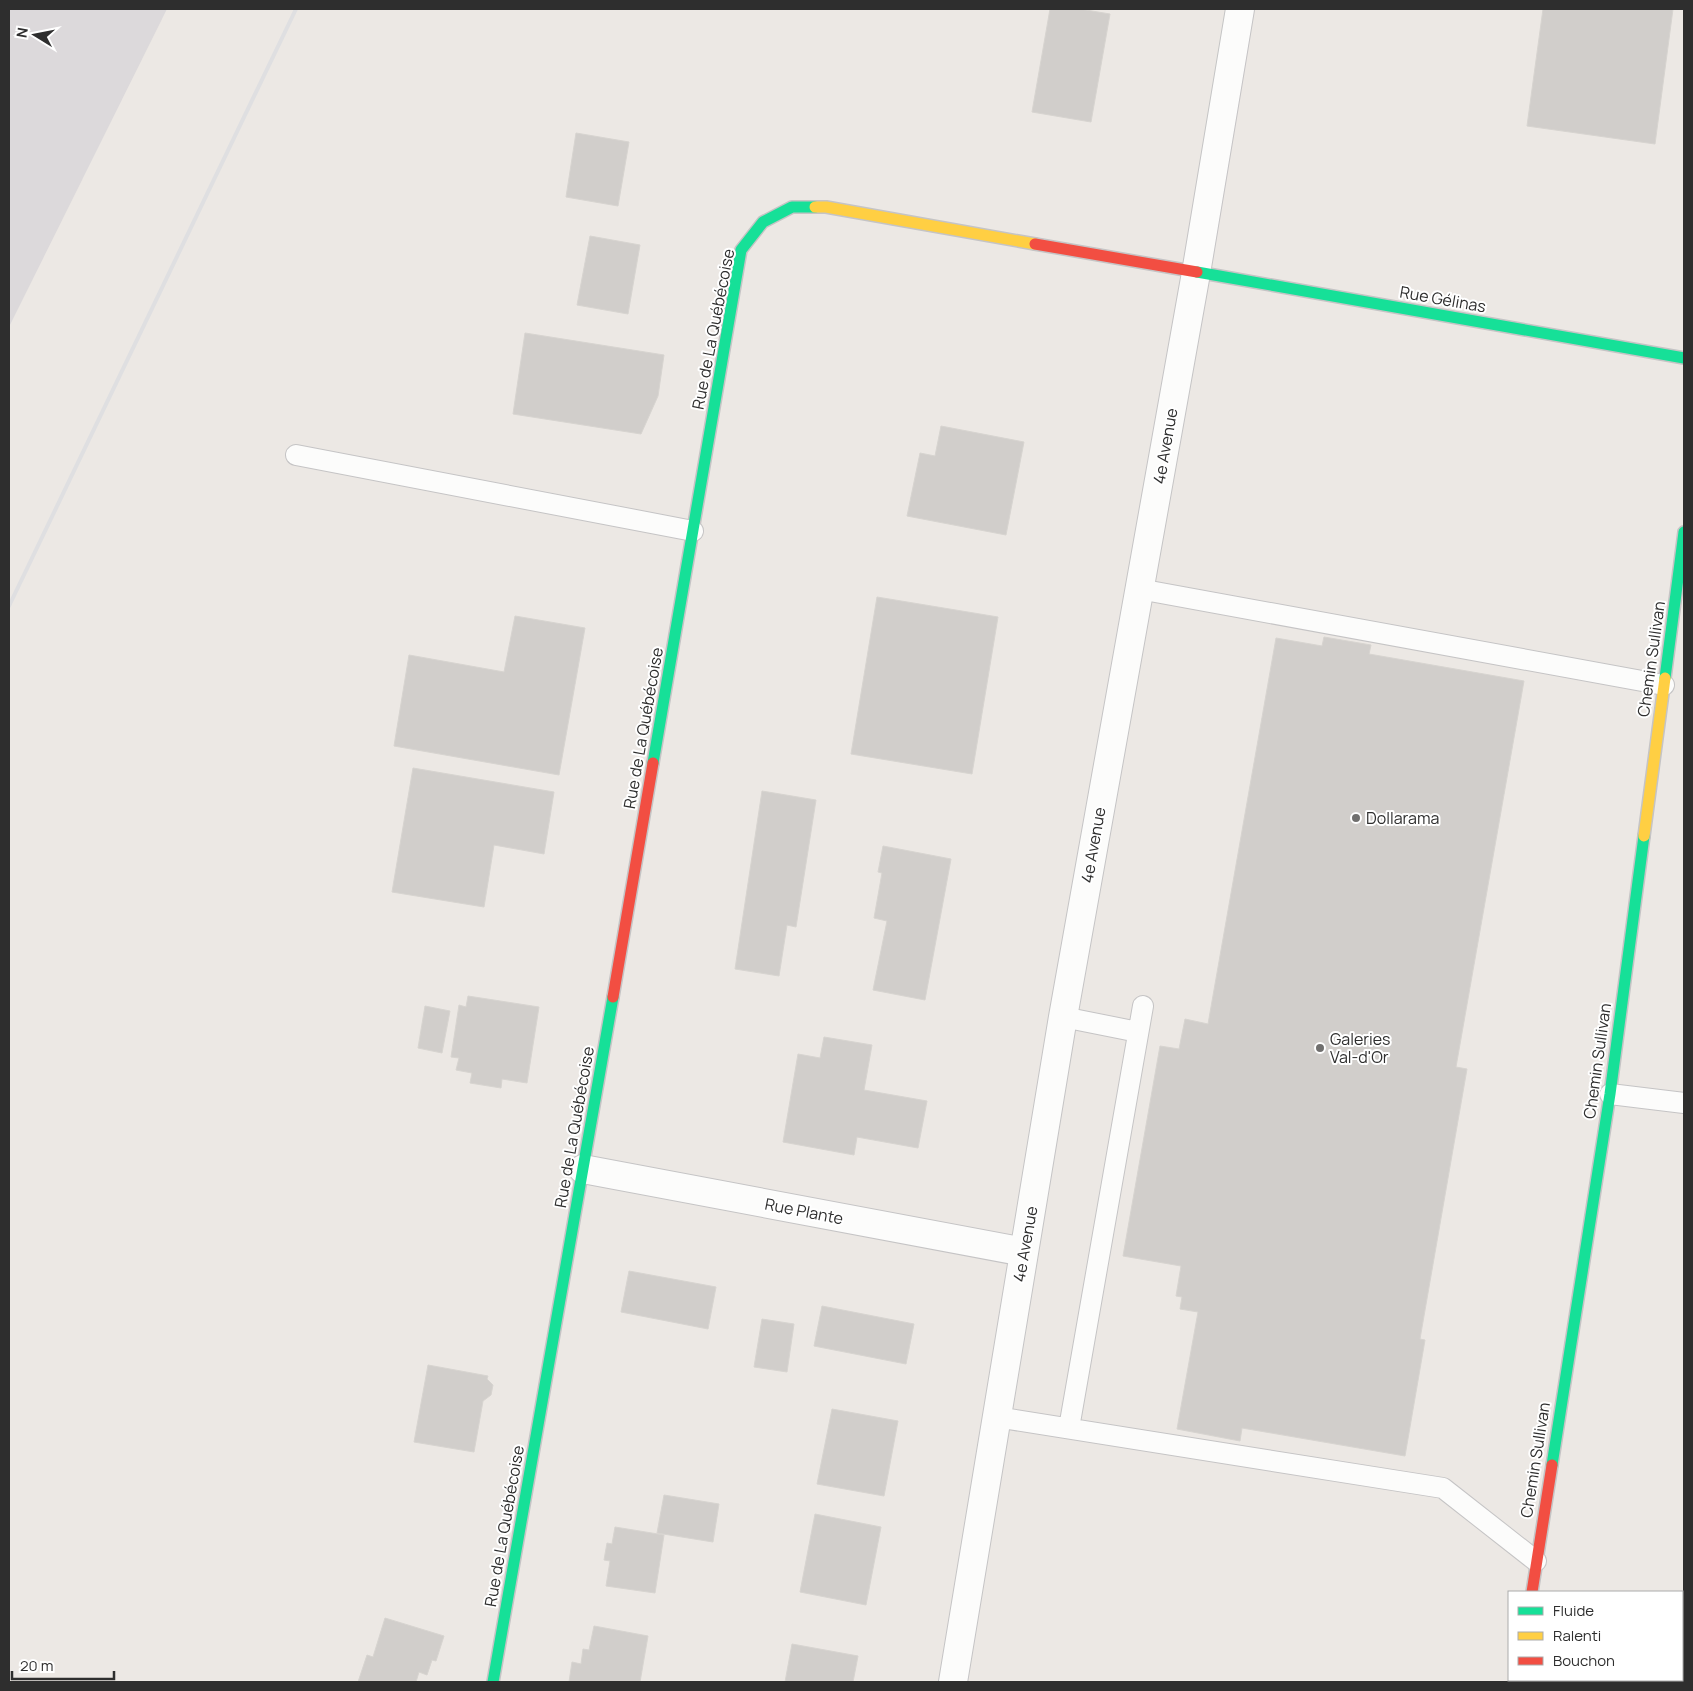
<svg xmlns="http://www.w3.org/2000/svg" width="1693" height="1691" font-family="Manrope,sans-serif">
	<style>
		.industrial { fill: #dcd9db }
		.building { fill: #d1cecb; stroke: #d7d4d0 }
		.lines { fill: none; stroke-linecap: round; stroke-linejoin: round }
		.lane-casing { stroke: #c5c4c5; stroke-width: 22 }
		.street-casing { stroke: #c5c4c5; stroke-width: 30 }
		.fast-casing { stroke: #c5c4c5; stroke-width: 14 }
		.slow-casing { stroke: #c5c4c5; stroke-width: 14 }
		.jam-casing { stroke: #c5c4c5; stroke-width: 14 }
		.lane { stroke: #fcfcfb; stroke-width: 20 }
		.street { stroke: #fcfcfb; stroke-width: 28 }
		.fast { stroke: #16e098; stroke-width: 11 }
		.slow { stroke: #ffcf43; stroke-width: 11 }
		.jam { stroke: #f24e42; stroke-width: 11 }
		.rail { stroke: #dfdfe1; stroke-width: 4 }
		.poi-dot { fill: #706f6e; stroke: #fff; stroke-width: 2 }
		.labels { text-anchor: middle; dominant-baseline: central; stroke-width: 4; stroke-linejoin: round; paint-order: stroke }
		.street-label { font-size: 16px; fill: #2e2e2e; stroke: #fff }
		.poi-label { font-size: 16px; fill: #2e2e2e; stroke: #fff; text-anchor: start }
	</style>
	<rect width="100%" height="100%" fill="#ece8e4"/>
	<path class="industrial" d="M9,9H167L9,327Z"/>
	<path class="building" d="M1050,9H1080L1110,14L1091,122L1032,112Z
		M1543,9H1673L1655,144L1527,126Z
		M576,133L629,142L618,206L566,197Z
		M590,236L640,245L628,314L577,305Z
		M525,333L664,355L658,396L641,434L513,414Z
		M941,426L1024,442L1006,535L907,516L920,453L935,456Z
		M877,597L998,617L972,774L851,754Z
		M515,616L585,628L559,775L394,746L409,655L504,672Z
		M1324,637L1371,645L1369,654L1524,681L1456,1067L1467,1069L1420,1339L1425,1340L1405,1456L1242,1428L1240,1441L1177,1429L1198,1312L1180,1309L1182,1297L1176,1296L1181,1266L1123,1256L1160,1046L1179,1049L1185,1019L1208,1024L1276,638L1322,646Z
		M413,768L554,792L544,854L494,845L484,907L392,892Z
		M762,791L816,800L796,927L787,925L779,976L735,969Z
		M883,846L951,859L925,1000L873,990L887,921L874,918L882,873L878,872Z
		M468,996L539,1007L527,1083L502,1079L501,1088L470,1083L472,1073L456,1070L459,1058L451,1057L459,1005L466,1007Z
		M425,1006L450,1011L442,1053L418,1048Z
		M824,1037L872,1045L864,1090L927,1101L918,1148L857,1137L854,1155L783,1142L798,1054L820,1058Z
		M629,1271L716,1287L708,1329L621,1312Z
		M822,1306L914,1324L906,1364L814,1346Z
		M762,1319L794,1324L787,1372L754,1367Z
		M428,1365L488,1376L487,1379L493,1385L491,1395L483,1401L474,1452L414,1442Z
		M832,1409L898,1421L884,1496L817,1484Z
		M664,1495L719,1504L713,1542L657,1533Z
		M815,1514L881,1527L866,1605L800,1592Z
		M615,1527L664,1535L655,1593L606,1586L610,1561L604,1560L607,1543L612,1544Z
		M385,1618L444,1636L436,1661L432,1660L427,1675L419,1672L416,1682H358L367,1655L373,1657Z
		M594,1626L648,1636L640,1682H569L572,1662L581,1664L583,1649L589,1650Z
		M792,1644L858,1656L853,1682H785Z"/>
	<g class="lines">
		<defs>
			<path id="lane" d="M296,455L693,531
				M1139,589L1664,685
				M1063,1017L1138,1032
				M1610,1094L1684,1103
				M996,1417L1443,1488L1536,1561
				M1069,1428L1143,1006"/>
			<path id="street" d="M583,1169L1024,1252
				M953,1682L1063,1017L1196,273L1240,9"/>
			<path id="fast" d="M1197,272L1684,358
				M1665,678L1684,532
				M653,763L741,250L763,222L792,207H815
				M1552,1465L1610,1094L1644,836
				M493,1682L613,997"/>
			<path id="slow" d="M815,207H826L1035,244
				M1644,836L1665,678"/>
			<path id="jam" d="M1035,244L1197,272
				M613,997L653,763
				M1532,1592L1552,1465
				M1519,1682L1520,1680"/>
		</defs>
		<use href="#lane" class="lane-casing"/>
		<use href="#street" class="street-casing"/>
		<use href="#fast" class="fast-casing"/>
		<use href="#slow" class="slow-casing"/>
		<use href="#jam" class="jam-casing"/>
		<use href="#lane" class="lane"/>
		<use href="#street" class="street"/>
		<use href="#fast" class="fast"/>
		<use href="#slow" class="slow"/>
		<use href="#jam" class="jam"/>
		<path class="rail" d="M9,606L296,9"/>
	</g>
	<g class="poi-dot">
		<circle cx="1356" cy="818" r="5"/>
		<circle cx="1320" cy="1048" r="5"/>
	</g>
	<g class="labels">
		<g class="street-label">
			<text transform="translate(1443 299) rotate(10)">Rue Gélinas</text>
			<text transform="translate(713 329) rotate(-79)">Rue de La Québécoise</text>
			<text transform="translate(1165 446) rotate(-80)">4e Avenue</text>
			<text transform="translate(1651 659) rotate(-82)">Chemin Sullivan</text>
			<text transform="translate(643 728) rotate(-80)">Rue de La Québécoise</text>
			<text transform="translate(1093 845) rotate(-80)">4e Avenue</text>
			<text transform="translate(1597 1061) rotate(-82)">Chemin Sullivan</text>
			<text transform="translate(574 1127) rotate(-80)">Rue de La Québécoise</text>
			<text transform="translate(804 1211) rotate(11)">Rue Plante</text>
			<text transform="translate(1025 1244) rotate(-80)">4e Avenue</text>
			<text transform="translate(1535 1460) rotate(-81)">Chemin Sullivan</text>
			<text transform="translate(504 1526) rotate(-80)">Rue de La Québécoise</text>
		</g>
		<g class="poi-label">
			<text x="1366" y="818">Dollarama</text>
			<text x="1330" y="1039">Galeries<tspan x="1330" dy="18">Val-d'Or</tspan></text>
		</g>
	</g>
	<rect width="1693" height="1691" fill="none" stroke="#2e2e2e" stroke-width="20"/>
	<rect x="1508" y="1591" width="175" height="90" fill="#ffffff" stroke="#ababab"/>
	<rect x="1518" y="1607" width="25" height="8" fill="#16e098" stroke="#ababab"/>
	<text x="1553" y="1616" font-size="15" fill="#2e2e2e">Fluide</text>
	<rect x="1518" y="1632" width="25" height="8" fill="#ffcf43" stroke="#ababab"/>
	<text x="1553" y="1641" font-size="15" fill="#2e2e2e">Ralenti</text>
	<rect x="1518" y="1657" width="25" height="8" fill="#f24e42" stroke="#ababab"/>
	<text x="1553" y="1666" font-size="15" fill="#2e2e2e">Bouchon</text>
	<g transform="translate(35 35) rotate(280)" stroke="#ffffff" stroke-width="4" paint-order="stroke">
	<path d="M0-4L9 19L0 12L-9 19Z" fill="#2e2e2e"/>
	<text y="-8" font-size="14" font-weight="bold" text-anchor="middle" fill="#2e2e2e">N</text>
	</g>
	<path d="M12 1671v8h102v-8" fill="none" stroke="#2e2e2e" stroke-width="2.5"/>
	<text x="20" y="1671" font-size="15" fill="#2e2e2e" stroke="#ffffff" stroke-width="4" paint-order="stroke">20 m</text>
</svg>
